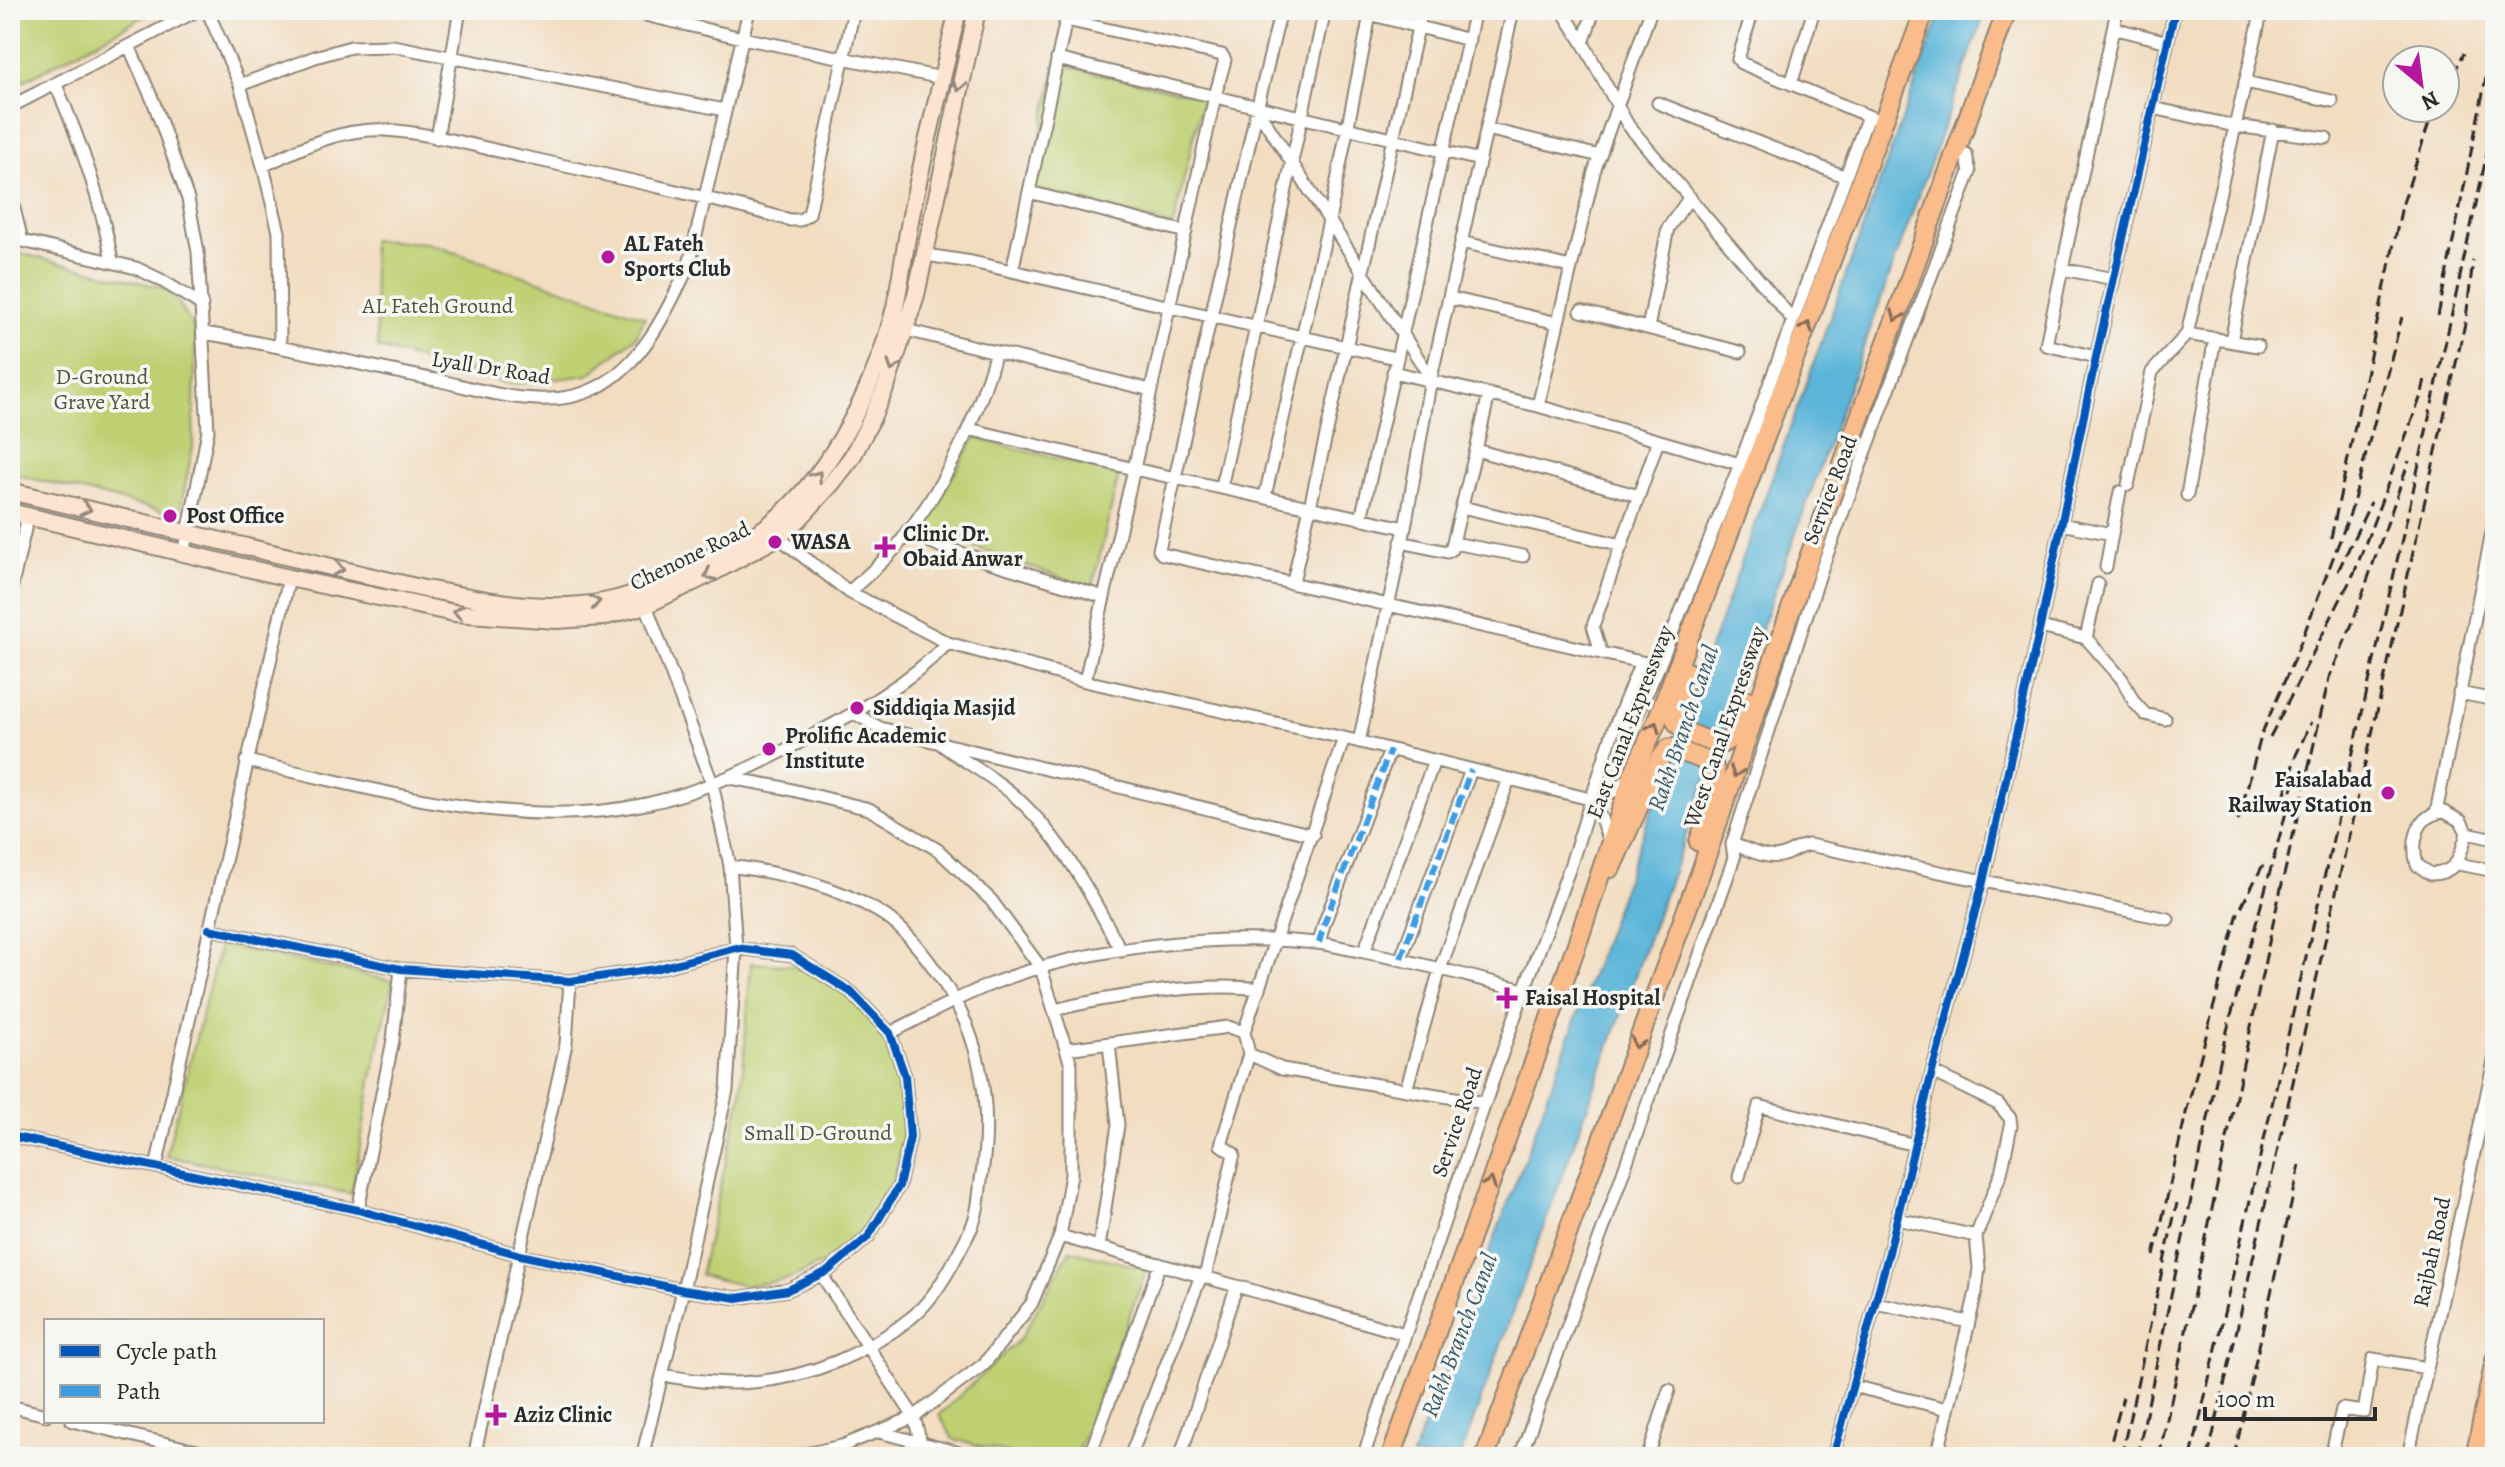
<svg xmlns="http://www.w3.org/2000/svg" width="2505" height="1467" font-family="Alegreya,serif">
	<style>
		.green { fill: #bfd073; stroke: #757e4f; stroke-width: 2 }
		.water { fill: #5cb5d9; stroke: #447082; stroke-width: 2 }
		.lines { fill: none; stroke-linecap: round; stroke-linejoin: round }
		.street-casing { stroke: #8e8476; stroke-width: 15 }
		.secondary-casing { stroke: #8e8476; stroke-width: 20 }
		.primary-casing { stroke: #8e8476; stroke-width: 22 }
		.street { stroke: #fff; stroke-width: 11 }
		.secondary { stroke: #fde4d0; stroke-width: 16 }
		.primary { stroke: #f9bc8a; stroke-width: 18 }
		.rail { stroke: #2b2b2b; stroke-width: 3; stroke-dasharray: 12 6; stroke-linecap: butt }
		.quiet { stroke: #3d9ce1; stroke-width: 6; stroke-dasharray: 12 6; stroke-linecap: butt }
		.cycleway-casing { stroke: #f6f6f2; stroke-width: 13 }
		.cycleway { stroke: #0057b8; stroke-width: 8 }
		.oneway { stroke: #94887e }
		.oneway2 { stroke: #886c56 }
		.poi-dot { fill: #b5179e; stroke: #f6f6f2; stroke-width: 3 }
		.labels { text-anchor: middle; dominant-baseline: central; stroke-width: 7; stroke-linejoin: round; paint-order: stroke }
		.poi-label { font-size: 22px; font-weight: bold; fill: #2b2b2b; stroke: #f6f6f2; text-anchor: start }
		.park-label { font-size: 22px; fill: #50543d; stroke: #f6f6f2 }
		.street-label { font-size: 22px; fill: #2b2b2b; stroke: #f6f6f2 }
		.water-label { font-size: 24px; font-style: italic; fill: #3c5b68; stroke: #f6f6f2 }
	</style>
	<rect width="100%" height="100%" fill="#f6f6f2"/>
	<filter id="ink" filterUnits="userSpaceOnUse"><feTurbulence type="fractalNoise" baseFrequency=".0125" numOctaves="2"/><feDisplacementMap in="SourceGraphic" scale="16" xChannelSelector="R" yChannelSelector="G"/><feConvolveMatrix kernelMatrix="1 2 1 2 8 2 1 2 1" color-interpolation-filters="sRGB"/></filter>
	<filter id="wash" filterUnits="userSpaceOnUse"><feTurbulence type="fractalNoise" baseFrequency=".006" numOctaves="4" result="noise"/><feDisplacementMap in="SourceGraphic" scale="32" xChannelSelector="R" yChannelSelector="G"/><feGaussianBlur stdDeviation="1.8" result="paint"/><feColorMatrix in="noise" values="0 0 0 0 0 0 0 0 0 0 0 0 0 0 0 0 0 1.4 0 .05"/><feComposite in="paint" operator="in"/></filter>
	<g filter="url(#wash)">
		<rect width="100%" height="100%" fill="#f2ddc1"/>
		<path class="green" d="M10,10H156L10,88Z
			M1056,64L1203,97L1173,226L1030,188Z
			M371,240L427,243L645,317L636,337L588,375L512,385L378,348Z
			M10,251L160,287L177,300L196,332L193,447L179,515L10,473Z
			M975,438L1119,474L1092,589L922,528Z
			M220,944L393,981L371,1082L352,1194L166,1156Z
			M751,963L797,966L850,997L882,1033L902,1079L904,1135L893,1183L863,1229L824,1263L788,1279L745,1286L700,1275L741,1096Z
			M1070,1250L1147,1269L1076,1457H1023L953,1439L939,1415L1021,1338Z"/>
		<path class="water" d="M1942,10H1986L1460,1457H1412L1528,1150Z"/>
	</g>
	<g filter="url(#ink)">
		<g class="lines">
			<defs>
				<path id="street" d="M207,10L240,85L263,166L279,232L280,346
					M624,10L742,38L942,78
					M1281,10L1257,109L1159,550L1162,554L1659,666
					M1354,10L1469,40
					M1562,10L1583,43L1628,125L1793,320
					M1651,10L1594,172L1538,406L1740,464
					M1753,10L1738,59L1741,63L1873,118
					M1066,20L1222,55L1225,60L1215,96L1134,469L1405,528
					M2113,28L2168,42
					M1583,43L1594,10
					M129,46L154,103L188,199L198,252L208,431L184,554
					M1057,59L1480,160
					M2245,82L2332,101
					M1791,84L1814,10
					M56,85C81,143 101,199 112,261
					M240,85L315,57L351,47L393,46L725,110
					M1658,103L1846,177
					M10,107L198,10
					M2153,108L2235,126L2326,138
					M1257,109L1431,378
					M1487,129L1600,156
					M437,138L460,10
					M263,166C302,147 341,128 385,130C433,133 482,148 529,158C616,177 703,196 790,220H800L809,214L854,10
					M10,192L22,241
					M1029,192L1186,232
					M10,238L136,268L159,279L202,305
					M1461,242L1571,267
					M926,255L972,262L1395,358
					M2062,269L2114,279
					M1012,271L1068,10
					M1450,298L1558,323
					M1581,311L1740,352
					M1648,328L1668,228L1690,197
					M906,330L1151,390
					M204,333C282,346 358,364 436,380C469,387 503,398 537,399C557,400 578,397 596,388C644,363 667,311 689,265L749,10
					M2187,334L2258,346
					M2231,341L2273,130
					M2096,357L2046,345L2117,10
					M1393,372L1538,406
					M1476,450L1489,394
					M2128,485L2152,372L2187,334L2262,10
					M1221,488L1325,10
					M2187,495L2215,338
					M1265,496L1329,221L1371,10
					M1462,507L1622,545
					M1361,519L1475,10
					M2061,524L2112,534L2120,492
					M907,531L944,548L1104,597L1134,469L969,429
					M773,533L849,592C865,577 884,562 898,545C944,488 976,422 996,352
					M1401,542L1447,552L1451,550L1476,450L1639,496
					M1453,543L1523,556
					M2106,567L2112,534
					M1293,582L1422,10
					M849,592L948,643L1089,682L1344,738L1590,799L1614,791L1630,778
					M10,594L28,516
					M2040,627L2086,638L2122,679L2134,702L2145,714L2165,719
					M2086,638L2098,584
					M1601,652L1593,626L1658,441
					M1085,681L1104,597
					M2459,693L2495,700
					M854,713L880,728L1313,835
					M1614,728L1636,717L1659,666L1740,464L1868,116
					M1344,738L1244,1032L1249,1054L1282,1069L1485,1103
					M1359,742L1405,528L1431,378L1513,10
					M941,744C965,763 995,777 1017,798C1063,840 1092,896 1121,951
					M246,761C375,788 514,833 646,804C703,792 758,765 808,738C857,712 909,683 948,643
					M730,778L780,787L869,809L938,850L991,900L1041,968L1071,1065V1175L1060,1236L1032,1303L984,1364L914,1417L842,1446L791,1457
					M1590,799L1601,818L1609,842
					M2444,812L2461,821L2467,833C2460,856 2458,873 2431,874L2417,865C2411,842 2416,814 2444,812Z
					M2436,813L2495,517
					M2467,833L2495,839
					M1732,844L1821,571L1970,172L1966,154
					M2458,864L2495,871
					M1319,943L1324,924L1390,750
					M1364,952L1434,761
					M1401,958L1471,770
					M1054,1010C1110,996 1202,982 1259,989
					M890,1033C924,1016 958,997 994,983C1089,946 1215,933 1317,943C1333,945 1348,949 1364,952C1418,962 1470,977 1524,990
					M1066,1049L1228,1027L1244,1032
					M1932,1072L1998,1104L2010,1118L2011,1126L2001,1173L1976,1236L1979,1268L1976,1292L1937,1457
					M1406,1090L1440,969L1509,779
					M10,1136L358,1210L520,1255L683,1290L737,1298L788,1290L828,1271L868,1237L899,1186L910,1137L905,1076L890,1033L851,992L792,955L736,948L655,969L570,981L401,969L209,929
					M156,1167L289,578
					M1739,1177L1759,1106L1915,1145
					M358,1210L393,1040L401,969
					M1897,1219L1976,1236
					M1060,1236L1405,1334
					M1099,1247L1118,1125L1109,1044
					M821,1274L914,1417L921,1443
					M1205,1277L1234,1154L1221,1145L1249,1054
					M1875,1303L1969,1322
					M662,1375C692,1380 721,1385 752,1382C809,1378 868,1353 912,1317C933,1300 949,1272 961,1248C965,1240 971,1231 974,1221C979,1208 979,1193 981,1180C990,1126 987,1076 967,1026C952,990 913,932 879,912C834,885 782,873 730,866
					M1852,1386L1948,1409
					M10,1406L46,1415
					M72,1421L222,1457
					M879,1432L975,1457
					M474,1457L566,1044L570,981
					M642,1457L683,1290L727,1090L736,948L730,866L712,783L646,605
					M1089,1457L1160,1264
					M1130,1457L1201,1276
					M1180,1457L1236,1288
					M1363,1457L1524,990L1570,867L1614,728L1641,662
					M1520,1457L1606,1221L1734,858L1732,844C1748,849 1768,861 1784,855C1795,851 1795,847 1809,845L2168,919
					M1648,1457L1669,1390
					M1833,1457L1889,1252L1932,1072L1983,882L2040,627L2096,357L2175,10
					M2331,1457L2342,1409L2364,1412L2373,1359L2427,1368
					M2408,1457L2495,1056"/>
				<path id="secondary" d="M10,491L420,588C491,601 571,620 641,591C661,582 681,571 701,561C726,549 754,539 775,520C834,470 877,382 895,307C902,273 906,239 913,205C927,140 943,75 958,10
					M10,512L289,578L454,613L557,620L603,617L646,605L714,572L778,537L798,520L831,484L852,457L870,422L887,384L916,295L977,10"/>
				<path id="primary" d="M1687,672L1675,712C1673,733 1703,738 1719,744C1737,741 1742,716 1748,700
					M1611,868L1660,759L1668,749L1672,748L1712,763C1723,781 1705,822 1699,842
					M1391,1457L1578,941L1633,775L1656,723L1725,544L1925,10
					M1485,1457L1701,871L1802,577L2007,10
					M2475,1457L2495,1360
					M2493,1457L2495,1447"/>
			</defs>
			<use href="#street" class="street-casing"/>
			<use href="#secondary" class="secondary-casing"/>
			<use href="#primary" class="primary-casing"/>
			<use href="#street" class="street"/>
			<use href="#secondary" class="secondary"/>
			<use href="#primary" class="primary"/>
			<path class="rail" d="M2445,91L2464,53
				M2438,316L2495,33
				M2331,538L2402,206L2429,123L2436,108
				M2338,571L2371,502
				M2270,737L2355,571L2422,393L2426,374
				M2285,793L2296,755L2311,722
				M2238,821L2262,733L2297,652L2351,511L2402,317
				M2154,1256L2186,1113L2238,913L2263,865
				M2107,1457L2123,1397
				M2121,1457L2177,1203
				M2137,1457L2224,1042L2294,783
				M2159,1457L2274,919L2329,678L2352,624L2409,461
				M2191,1457L2413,491L2495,117
				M2208,1457L2466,319L2473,260
				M2234,1457L2300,1165"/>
			<path class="quiet" d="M1319,943L1324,924L1390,750
				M1401,958L1471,770"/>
			<defs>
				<path id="cycleway" d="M10,1136L358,1210L520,1255L683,1290L737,1298L788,1290L828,1271L868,1237L899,1186L910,1137L905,1076L890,1033L851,992L792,955L736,948L655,969L570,981L401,969L209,929
					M1833,1457L1889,1252L1932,1072L1983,882L2040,627L2096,357L2175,10"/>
			</defs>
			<use href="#cycleway" class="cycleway-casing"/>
			<use href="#cycleway" class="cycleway"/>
		</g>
		<defs><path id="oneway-chevron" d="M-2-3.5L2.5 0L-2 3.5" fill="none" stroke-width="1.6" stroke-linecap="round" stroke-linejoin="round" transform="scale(2)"/></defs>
		<g class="oneway">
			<use href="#oneway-chevron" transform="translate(959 86) rotate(102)"/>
			<use href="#oneway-chevron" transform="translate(893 366) rotate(109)"/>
			<use href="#oneway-chevron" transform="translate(817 476) rotate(-53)"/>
			<use href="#oneway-chevron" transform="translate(86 509) rotate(13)"/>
			<use href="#oneway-chevron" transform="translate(339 569) rotate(13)"/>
			<use href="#oneway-chevron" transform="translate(709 575) rotate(153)"/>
			<use href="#oneway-chevron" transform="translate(595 602) rotate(-11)"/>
			<use href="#oneway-chevron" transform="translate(458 612) rotate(-173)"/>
		</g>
		<g class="oneway2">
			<use href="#oneway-chevron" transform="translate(1897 316) rotate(110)"/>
			<use href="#oneway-chevron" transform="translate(1807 327) rotate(-70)"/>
			<use href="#oneway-chevron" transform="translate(1654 727) rotate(-67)"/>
			<use href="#oneway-chevron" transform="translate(1736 772) rotate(109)"/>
			<use href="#oneway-chevron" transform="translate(1637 1043) rotate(110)"/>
			<use href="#oneway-chevron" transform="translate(1490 1183) rotate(-70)"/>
		</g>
	</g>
	<g class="poi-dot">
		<circle cx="608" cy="257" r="8"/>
		<circle cx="170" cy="516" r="8"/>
		<circle cx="775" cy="542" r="8"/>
		<path d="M881 535h8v8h8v8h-8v8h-8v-8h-8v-8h8z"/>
		<circle cx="857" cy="708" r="8"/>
		<circle cx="769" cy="749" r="8"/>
		<circle cx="2388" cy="793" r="8"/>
		<path d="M1503 986h8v8h8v8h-8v8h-8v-8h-8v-8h8z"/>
		<path d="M492 1403h8v8h8v8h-8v8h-8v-8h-8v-8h8z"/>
	</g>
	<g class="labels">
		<g class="poi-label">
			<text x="624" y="244">AL Fateh<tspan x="624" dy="25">Sports Club</tspan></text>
			<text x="186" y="516">Post Office</text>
			<text x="903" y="534">Clinic Dr.<tspan x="903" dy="25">Obaid Anwar</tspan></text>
			<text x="791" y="542">WASA</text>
			<text x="873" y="708">Siddiqia Masjid</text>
			<text x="785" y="736">Prolific Academic<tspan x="785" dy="25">Institute</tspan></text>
			<text x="2372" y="780" text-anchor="end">Faisalabad<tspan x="2372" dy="25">Railway Station</tspan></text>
			<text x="1525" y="998">Faisal Hospital</text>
			<text x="514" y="1415">Aziz Clinic</text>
		</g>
		<g class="park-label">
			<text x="438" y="306">AL Fateh Ground</text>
			<text x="102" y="377">D-Ground<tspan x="102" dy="25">Grave Yard</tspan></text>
			<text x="818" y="1133">Small D-Ground</text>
		</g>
		<g class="street-label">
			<text transform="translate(491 368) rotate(9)">Lyall Dr Road</text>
			<text transform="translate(1830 490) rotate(-69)">Service Road</text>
			<text transform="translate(690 556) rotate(-26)">Chenone Road</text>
			<text transform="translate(1630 722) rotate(-69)">East Canal Expressway</text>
			<text transform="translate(1725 727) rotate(-71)">West Canal Expressway</text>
			<text transform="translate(1457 1122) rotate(-71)">Service Road</text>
			<text transform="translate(2432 1252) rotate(-78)">Rajbah Road</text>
		</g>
		<g class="water-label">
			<text transform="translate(1683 728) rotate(-71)">Rakh Branch Canal</text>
			<text transform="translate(1459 1335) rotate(-69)">Rakh Branch Canal</text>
		</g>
	</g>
	<rect width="2505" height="1467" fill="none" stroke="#f6f6f2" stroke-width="40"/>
	<rect x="44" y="1319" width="280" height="104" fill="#f6f6f2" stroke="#a5a5a2" stroke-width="2"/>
	<rect x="60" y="1345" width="40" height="12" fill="#0057b8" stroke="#a5a5a2" stroke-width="2"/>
	<text x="116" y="1359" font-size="24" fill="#2b2b2b">Cycle path</text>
	<rect x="60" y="1385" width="40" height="12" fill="#3d9ce1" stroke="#a5a5a2" stroke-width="2"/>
	<text x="116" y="1399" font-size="24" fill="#2b2b2b">Path</text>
	<g transform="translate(2421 84) rotate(151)"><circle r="38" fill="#f6f6f2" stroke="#a5a5a2" stroke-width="2"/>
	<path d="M0-6L14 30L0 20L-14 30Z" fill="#b5179e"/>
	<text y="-12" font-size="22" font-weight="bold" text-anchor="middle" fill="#2b2b2b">N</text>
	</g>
	<path d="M2205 1407v12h170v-12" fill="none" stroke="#2b2b2b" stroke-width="4"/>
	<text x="2217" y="1407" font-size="24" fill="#2b2b2b" stroke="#f6f6f2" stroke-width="6" paint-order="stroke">100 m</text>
</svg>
